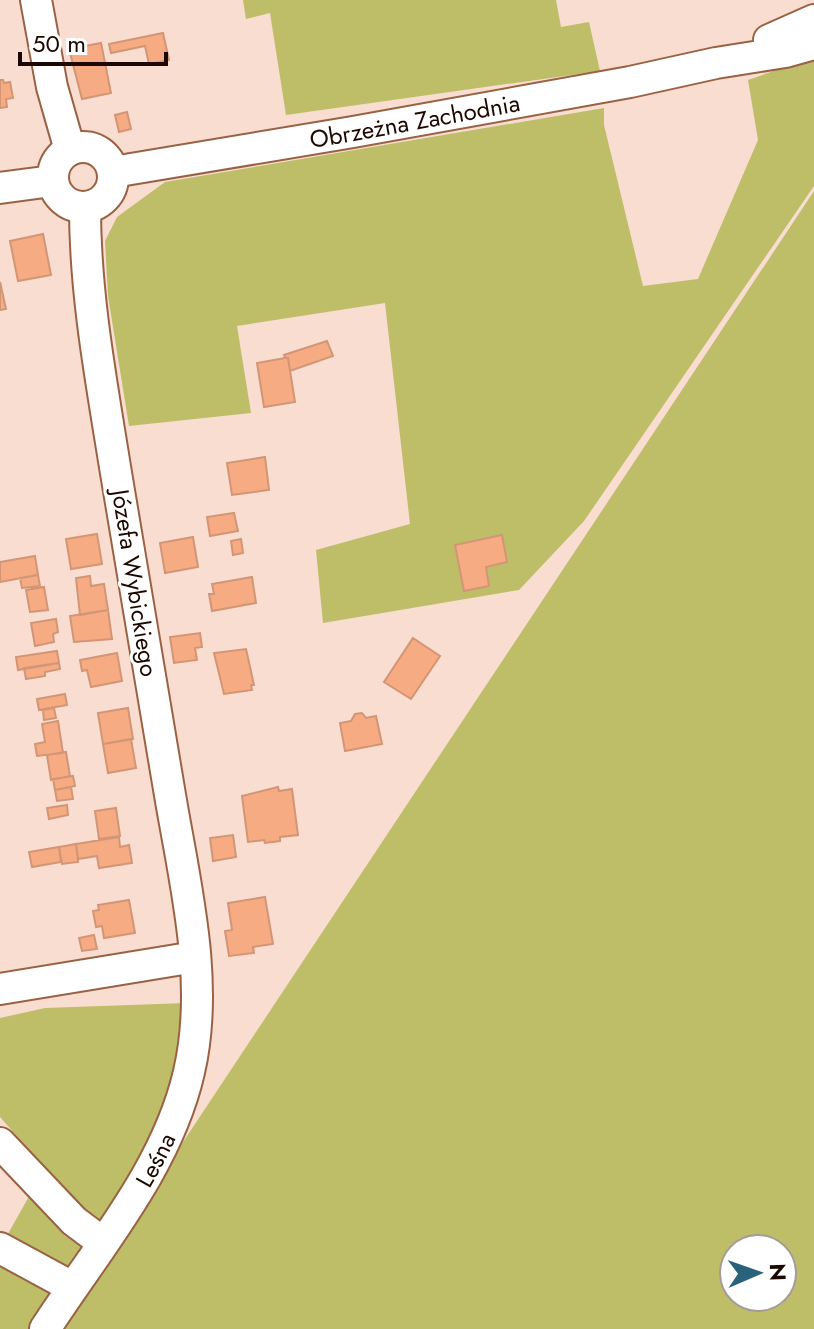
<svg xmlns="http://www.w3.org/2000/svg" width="814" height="1329" font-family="Jost,sans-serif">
  <rect width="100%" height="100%" fill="#f8ddd0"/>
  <path fill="#bebe69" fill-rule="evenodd" d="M243 0H556L561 27 589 22 600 71 286 115 270 13 246 19Z
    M814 57V186L584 521 519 590 323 623 316 550 410 524 385 303 237 326 251 413 129 426 108 296 105 241 117 217 165 182 604 108V125L643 286 698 279 758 140 748 80Z
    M814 191V1329H59ZM734 1249H782V1297H734Z
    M187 1003 178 1071 151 1141 32 1329H0V1248L45 1168 0 1117V1018L45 1008Z"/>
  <path fill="#f7ab83" stroke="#d29676" stroke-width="2" d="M163 33 169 60 149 64 145 46 111 53 109 44Z
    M101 43 111 93 82 99 69 49Z
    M0 80H3L4 83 10 82 13 98 6 99 7 107 0 108Z
    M127 112 131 129 119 132 115 115Z
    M43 234 51 275 18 281 10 241Z
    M0 282 6 309 0 310Z
    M327 341 333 356 290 371 288 358H285L284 355Z
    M285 358H288L295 402 264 407 257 363Z
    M265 457 269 490 232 495 227 463Z
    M234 513 238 531 210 536 207 517Z
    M97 534 102 564 71 569 66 539Z
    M502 535 507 562 486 567 489 586 464 591 455 545Z
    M193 537 198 567 165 573 160 543Z
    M241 539 243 553 233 555 231 541Z
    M35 556 38 575 0 582V562Z
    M38 575 40 586 22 588 20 578Z
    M90 576 91 586 104 584 108 610 80 615 76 578Z
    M252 577 256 603 212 611 209 594H214L212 584Z
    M44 587 48 610 30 612 26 590Z
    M108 610 112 639 74 642 70 616Z
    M56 619 58 632 53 634 54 642 35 646 31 623Z
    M200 633 202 647 195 648 197 660 174 663 170 637Z
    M413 638 440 656 411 699 384 682Z
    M246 649 254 685H251L252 690 224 694 214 653Z
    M57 651 59 663 18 670 16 657Z
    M117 653 122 681 91 687 87 670 82 671 80 660Z
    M59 663 60 669 45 672V676L26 679 24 668Z
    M65 694 67 705 39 710 37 699Z
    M54 708 56 718 44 720 43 710Z
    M128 708 133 739 103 744 98 713Z
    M362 713 366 718 376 716 382 744 345 751 340 723 351 721 355 714Z
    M58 721 63 753 37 756 35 744 45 742 42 724Z
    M131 739 136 768 108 773 103 744Z
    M66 752 70 776 51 780 47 755Z
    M73 776 75 786 55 790 53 779Z
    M71 787 73 799 57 801 55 790Z
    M278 787 279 791 292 789 298 835 280 837V841L265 843 264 840 248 842 242 796Z
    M67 805 68 815 49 819 47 808Z
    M116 808 120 836 99 839 95 811Z
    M233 835 236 857 213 861 210 838Z
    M119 837 120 847 129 845 132 863 99 868 97 856 78 859 76 844Z
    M76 844 78 862 62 864 59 847Z
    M59 847 61 862 32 867 29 852Z
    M265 897 273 944 253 947 254 953 229 956 225 931 232 930 228 903Z
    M129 900 135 933 104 938 102 926 96 927 93 911 99 910 98 905Z
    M94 935 97 949 82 951 79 938Z"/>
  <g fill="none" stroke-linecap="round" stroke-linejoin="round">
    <defs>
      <g id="minor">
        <path d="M36 0 52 87 70 150"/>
        <path d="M769 40 814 20"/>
        <circle cx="83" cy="177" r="30"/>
        <path id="s1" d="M113 172 353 132 630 82 716 63 785 52 814 44"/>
        <path d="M0 188 52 181"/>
        <path d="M0 989 195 957"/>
        <path d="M0 1143 74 1221 102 1242"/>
        <path d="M0 1248 72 1287"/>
        <path id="s2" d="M45 1329C98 1247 167 1168 189 1072 210 982 185 884 170 795 152 688 134 580 116 473 102 385 85 297 85 208"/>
      </g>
    </defs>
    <use href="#minor" stroke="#9a6244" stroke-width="34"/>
    <use href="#minor" stroke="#fff" stroke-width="30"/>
  </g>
  <g text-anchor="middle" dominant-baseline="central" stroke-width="6" stroke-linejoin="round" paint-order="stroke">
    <g font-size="24" fill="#1d0801" stroke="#fff">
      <text stroke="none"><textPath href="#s1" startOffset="306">Obrzeżna Zachodnia</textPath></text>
      <text transform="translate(135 583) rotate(81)">Józefa Wybickiego</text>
      <text stroke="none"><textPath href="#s2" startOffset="202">Leśna</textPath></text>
    </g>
  </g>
  <g transform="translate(758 1273) rotate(88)"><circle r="38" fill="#ffffff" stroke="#a59c99" stroke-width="2"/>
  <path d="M0-6L14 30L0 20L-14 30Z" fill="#28637b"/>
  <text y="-12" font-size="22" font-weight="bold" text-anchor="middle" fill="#1d0801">N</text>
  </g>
  <path d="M20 52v12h146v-12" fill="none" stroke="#1d0801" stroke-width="4"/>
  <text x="32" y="52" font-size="24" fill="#1d0801" stroke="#ffffff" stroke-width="6" paint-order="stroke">50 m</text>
</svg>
